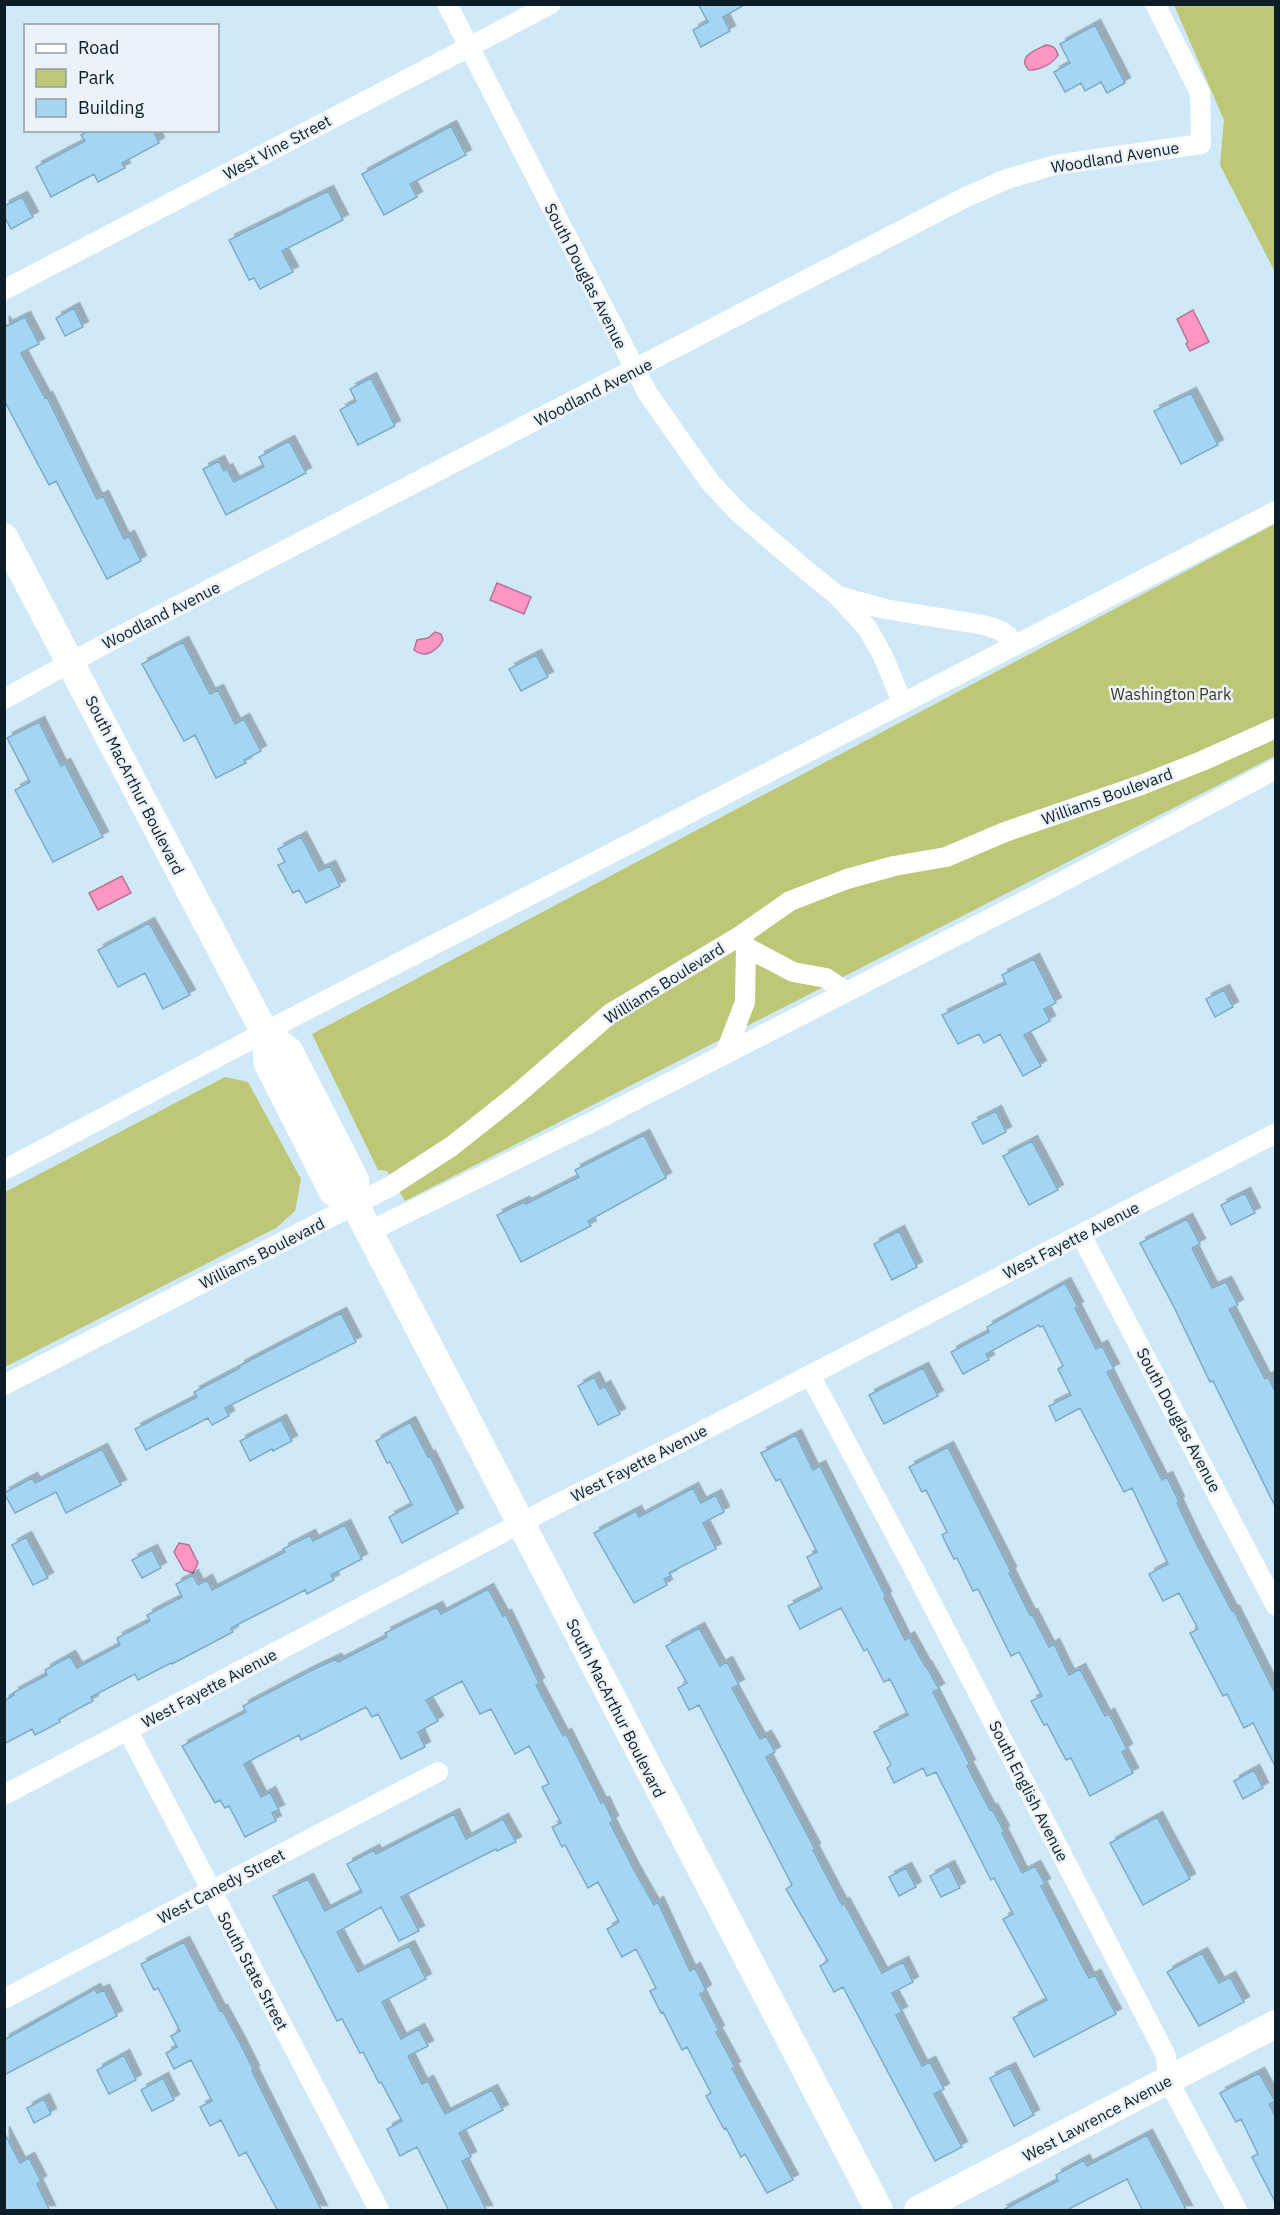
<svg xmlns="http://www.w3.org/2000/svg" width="1280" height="2215" font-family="'IBM Plex Sans',sans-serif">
  <defs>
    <filter id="shadow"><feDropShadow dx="5.5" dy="-5.5" stdDeviation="0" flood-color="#0004"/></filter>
  </defs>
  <rect width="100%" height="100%" fill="#cfe9f9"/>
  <path fill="#bdc776" d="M1174 5H1275V272L1220 165 1224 120Z
    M1275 524V756L405 1201 387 1171 378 1170 312 1034Z
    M225 1077 248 1082 301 1179 295 1211 276 1228 5 1367V1192Z"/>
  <path fill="#ff97c2" stroke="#b67294" stroke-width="1.5" d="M1046 45C1054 46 1056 48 1058 55 1053 64 1040 70 1029 70 1016 56 1036 50 1046 45Z
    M1193 310 1209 342 1190 351 1186 344 1188 342 1177 319Z
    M497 583 531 597 524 614 490 600Z
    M435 632 441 634 443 640C437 651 425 659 414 650L417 640 428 638Z
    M122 876 131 893 98 910 89 893Z
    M179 1543 189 1545 198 1563 193 1573 184 1570 174 1552Z"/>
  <path fill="#a4d6f4" stroke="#7faac3" stroke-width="1.5" filter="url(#shadow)" d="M698 4H746L723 17 730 31 701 47 693 30 708 22Z
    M1095 25 1125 83 1107 93 1101 82 1085 91 1081 83 1065 92 1054 72 1070 63 1060 44Z
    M451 126 466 155 410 184 417 197 384 215 362 174Z
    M90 130H153L159 143 122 163 125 168 98 182 94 174 51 197 36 167 85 141 81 135Z
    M328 191 343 220 282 251 293 272 260 289 254 278 249 280 229 240Z
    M22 197 33 217 11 229 4 216V206Z
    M74 308 83 327 65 336 56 318Z
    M25 317 39 344 21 353 45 398 47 397 97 499 103 496 124 539 129 536 141 561 107 579 56 481 49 485 4 400V322L7 326Z
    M371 378 395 426 358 445 340 410 356 401 350 389Z
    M1191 393 1218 445 1181 464 1154 411Z
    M289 441 306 473 226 515 203 469 219 461 224 471 227 469 234 482 264 467 259 457Z
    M183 642 210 694 218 690 235 724 244 719 261 751 244 760 246 763 216 778 195 735 184 741 142 664Z
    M536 655 548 677 521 691 509 669Z
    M39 722 61 766 65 764 103 837 53 862 15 790 30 782 7 738Z
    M301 837 319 871 330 866 340 886 306 903 299 890 293 893 278 865 285 862 278 849Z
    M149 923 190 995 163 1009 145 973 118 987 98 950Z
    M1034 959 1056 1003 1044 1009 1050 1021 1024 1035 1041 1066 1023 1076 1000 1034 984 1043 979 1034 958 1044 942 1015 1006 984 1002 975Z
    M1224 990 1233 1007 1215 1017 1206 999Z
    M996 1111 1006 1132 983 1144 972 1123Z
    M644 1135 666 1178 588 1221 591 1226 521 1262 497 1215 524 1202 526 1204 579 1177 575 1170Z
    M1032 1141 1058 1190 1029 1205 1003 1156Z
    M1245 1193 1255 1213 1231 1225 1221 1205Z
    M1187 1219 1200 1244 1192 1248 1212 1288 1226 1282 1238 1305 1229 1309 1265 1379 1268 1377 1275 1391V1506L1213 1381 1210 1382 1174 1307 1140 1243Z
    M899 1231 917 1267 892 1280 874 1244Z
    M1065 1283 1078 1307 1075 1308 1096 1349 1102 1346 1114 1369 1107 1372 1145 1447 1162 1480 1167 1477 1179 1502 1177 1503 1194 1539 1232 1611H1234L1275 1693V1766L1253 1723 1244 1728 1227 1694 1223 1696 1190 1633 1198 1629 1179 1593 1163 1601 1149 1574 1168 1564 1132 1488 1124 1492 1080 1408 1056 1421 1049 1406 1071 1395 1058 1369 1063 1366 1043 1326 1040 1327 1039 1325 986 1354 989 1360 963 1374 951 1352 989 1332 987 1327Z
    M341 1313 356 1342 225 1408 229 1416 212 1425 208 1418 146 1450 135 1429 197 1397 194 1392 240 1368 239 1366Z
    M923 1368 938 1396 884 1424 869 1395Z
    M594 1377 600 1389 605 1386 620 1414 598 1425 578 1386Z
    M281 1420 292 1441 273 1451 272 1449 250 1461 240 1441Z
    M410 1422 428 1457 430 1456 458 1513 402 1543 389 1517 412 1505 390 1462 387 1463 376 1441Z
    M796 1435 813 1470 820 1466 886 1597 884 1598 905 1640 909 1637 925 1666H926L939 1689 933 1692 970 1765 967 1766 990 1810 992 1809 1004 1831 1002 1833 1022 1873 1035 1866 1045 1884 1041 1886 1089 1978 1095 1975 1116 2014 1034 2057 1013 2018 1047 2000 1003 1919 1013 1914 994 1878 991 1880 936 1772 927 1776 923 1768 894 1783 887 1768 891 1765 874 1732 908 1715 890 1679 884 1682 867 1649 864 1651 841 1608 800 1629 788 1606 822 1589 807 1557 817 1552 780 1479 776 1481 761 1453Z
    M948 1447 1011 1572 1009 1573 1030 1615 1032 1614 1049 1647 1054 1644 1069 1675 1080 1669 1105 1716 1109 1714 1127 1749 1122 1752 1133 1773 1090 1796 1071 1758 1066 1760 1047 1724 1044 1725 1031 1701 1042 1696 1019 1652 1011 1656 978 1589 973 1591 957 1558 954 1559 942 1535 947 1532 926 1490 922 1492 909 1467Z
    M102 1449 121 1485 66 1513 56 1492 15 1513 4 1493 32 1478 35 1483Z
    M693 1488 701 1503 716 1495 724 1512 703 1523 716 1549 669 1573 671 1576 664 1579 667 1585 634 1603 594 1533 636 1511 639 1517Z
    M345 1525 362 1559 331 1575 334 1580 307 1594 305 1590 231 1628 233 1632 172 1664 171 1663 138 1680 135 1674 91 1697 93 1701 59 1719 60 1722 35 1735 32 1729 4 1744V1701L14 1695 13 1693 47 1675 45 1670 70 1656 77 1668 120 1645 117 1638 150 1621 147 1615 182 1597 176 1584 193 1575 198 1585 207 1580 212 1590 285 1552 283 1549 310 1535 313 1541Z
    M26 1537 48 1578 33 1585 12 1545Z
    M152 1550 161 1568 142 1578 132 1560Z
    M488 1589 503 1616 506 1615 539 1683 536 1685 563 1736 566 1734 601 1803 604 1802 613 1821 610 1823 634 1870 654 1905 658 1902 690 1971 695 1968 706 1990 700 1994 719 2031 716 2032 735 2067 732 2068 793 2180 767 2193 745 2154 741 2157 726 2128 724 2129 706 2096 711 2093 687 2047 682 2050 663 2012 661 2013 650 1991 656 1988 636 1949 622 1957 607 1929 619 1922 598 1882 588 1888 565 1845 562 1847 552 1827 561 1823 542 1787 549 1784 529 1746 515 1754 491 1709 480 1714 462 1681 426 1700 438 1721 418 1732 425 1747 401 1759 378 1714 372 1717 366 1707 301 1740 299 1735 244 1764 261 1797 270 1792 279 1810 272 1813 276 1821 245 1837 229 1806 225 1808 220 1800 215 1803 182 1746 246 1712 243 1706 310 1671 336 1659 338 1662 387 1637 385 1633 437 1607 441 1614Z
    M699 1628 720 1666 727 1662 739 1685 732 1688 760 1739 766 1736 775 1752 766 1757 815 1849 813 1850 842 1905 844 1903 882 1973 903 1962 913 1982 892 1993 902 2012 896 2015 922 2066 930 2062 944 2089 934 2094 962 2147 935 2161 843 1987 834 1992 820 1966 828 1961 786 1889 792 1885 699 1705 689 1710 678 1688 687 1683 666 1646Z
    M1254 1770 1263 1788 1243 1799 1234 1781Z
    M454 1814 466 1839 503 1819 516 1842 497 1851 496 1849 401 1897 419 1931 399 1941 381 1907 337 1932 358 1972 409 1946 426 1979 382 2002 401 2039 419 2029 428 2046 408 2056 422 2084 428 2081 445 2114 492 2090 503 2110 459 2133 471 2157 462 2161 487 2211H449L417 2147 400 2156 387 2129 402 2121 381 2082 379 2083 363 2052 360 2053 342 2019 337 2021 273 1896 308 1879 325 1911 362 1892 347 1864 374 1850 376 1854Z
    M1157 1817 1190 1879 1143 1905 1110 1843Z
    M949 1866 960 1888 941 1897 930 1876Z
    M906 1868 916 1887 899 1896 889 1877Z
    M184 1942 220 2011 222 2010 240 2043 254 2071H252L322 2211H278L246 2152 239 2156 221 2120 210 2126 200 2107 212 2101 191 2060 174 2069 166 2053 177 2047 171 2036 180 2031 158 1988 154 1990 141 1964Z
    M1202 1953 1219 1983 1230 1977 1244 2002 1199 2026 1167 1972Z
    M95 1989 97 1993 104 1990 117 2016 4 2075V2040Z
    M124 2055 136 2080 109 2094 97 2070Z
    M1010 2068 1034 2115 1014 2126 990 2078Z
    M1259 2073 1275 2101 1269 2104 1275 2116V2202L1252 2157 1258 2154 1241 2119 1236 2122 1220 2093Z
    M163 2078 174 2100 152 2111 141 2090Z
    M44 2099 51 2114 34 2123 27 2108Z
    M4 2132 20 2163 29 2158 41 2181 37 2184 50 2211H4Z
    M1147 2135 1187 2211H1143L1127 2179 1065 2211H1001L1058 2181 1056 2175 1084 2160 1087 2166Z"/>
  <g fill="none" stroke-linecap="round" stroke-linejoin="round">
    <path stroke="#fff" stroke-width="20" d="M447 4 648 394 710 482 740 514 807 571 838 596 868 629 883 656 902 702
      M4 290 551 4
      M838 596 885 609 984 625C997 629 1007 631 1013 644
      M4 699 112 640 966 197 1007 179 1055 165 1201 144 1200 93 1155 4
      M746 947 793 972 826 978 846 992
      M725 1054 745 1002 746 947 740 936
      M4 1170 301 1013 1276 511
      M368 1232 598 1119 1054 886 1276 769
      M1081 1235 1276 1606
      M810 1375 915 1571 1161 2046 1166 2057 1168 2080 1237 2210
      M4 1385 389 1187 452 1146 515 1096 611 1013 740 936 790 901 847 879 894 866 946 857 1005 832 1141 785 1202 761 1276 728
      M128 1731 379 2210
      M4 1795 557 1504 691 1437 1276 1133
      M4 1999 438 1772"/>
    <path stroke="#fff" stroke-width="28" d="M4 537 265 1033 268 1064 333 1192 355 1205
      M265 1033 289 1051 355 1180V1205L879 2210
      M918 2210 1276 2024"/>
  </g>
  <g text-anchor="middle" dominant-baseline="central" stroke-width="5" stroke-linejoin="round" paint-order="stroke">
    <g font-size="16" fill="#0c1d27" stroke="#ebf3f9">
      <text transform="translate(277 147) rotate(-28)">West Vine Street</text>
      <text transform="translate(1115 157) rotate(-9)">Woodland Avenue</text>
      <text transform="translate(586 276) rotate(63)">South Douglas Avenue</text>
      <text transform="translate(593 392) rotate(-27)">Woodland Avenue</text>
      <text transform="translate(161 615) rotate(-27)">Woodland Avenue</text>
      <text transform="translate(135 785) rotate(63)">South MacArthur Boulevard</text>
      <text transform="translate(1107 796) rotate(-20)">Williams Boulevard</text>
      <text transform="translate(664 983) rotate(-32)">Williams Boulevard</text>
      <text transform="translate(1071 1240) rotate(-27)">West Fayette Avenue</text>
      <text transform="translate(262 1253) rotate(-27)">Williams Boulevard</text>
      <text transform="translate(1179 1420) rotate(62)">South Douglas Avenue</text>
      <text transform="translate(639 1463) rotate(-27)">West Fayette Avenue</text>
      <text transform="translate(209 1688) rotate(-28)">West Fayette Avenue</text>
      <text transform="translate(616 1708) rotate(63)">South MacArthur Boulevard</text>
      <text transform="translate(1029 1791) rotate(63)">South English Avenue</text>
      <text transform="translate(221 1886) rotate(-28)">West Canedy Street</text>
      <text transform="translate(253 1971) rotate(62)">South State Street</text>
      <text transform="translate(1097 2118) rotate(-28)">West Lawrence Avenue</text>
    </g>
    <g font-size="16" fill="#353820" stroke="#ebf3f9">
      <text x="1171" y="694">Washington Park</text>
    </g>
  </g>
  <rect width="1280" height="2215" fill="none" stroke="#0c1d27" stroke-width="12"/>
  <rect x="24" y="24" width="195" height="108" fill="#ebf3f9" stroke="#929da5" stroke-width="1.5"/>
  <rect x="36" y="44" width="30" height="9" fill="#ffffff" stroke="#929da5" stroke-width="1.5"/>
  <text x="78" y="54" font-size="18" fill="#0c1d27">Road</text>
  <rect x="36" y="69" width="30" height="18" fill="#bdc776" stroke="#929da5" stroke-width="1.5"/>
  <text x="78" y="84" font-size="18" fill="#0c1d27">Park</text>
  <rect x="36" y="99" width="30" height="18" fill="#a4d6f4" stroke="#929da5" stroke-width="1.5"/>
  <text x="78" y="114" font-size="18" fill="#0c1d27">Building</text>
</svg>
